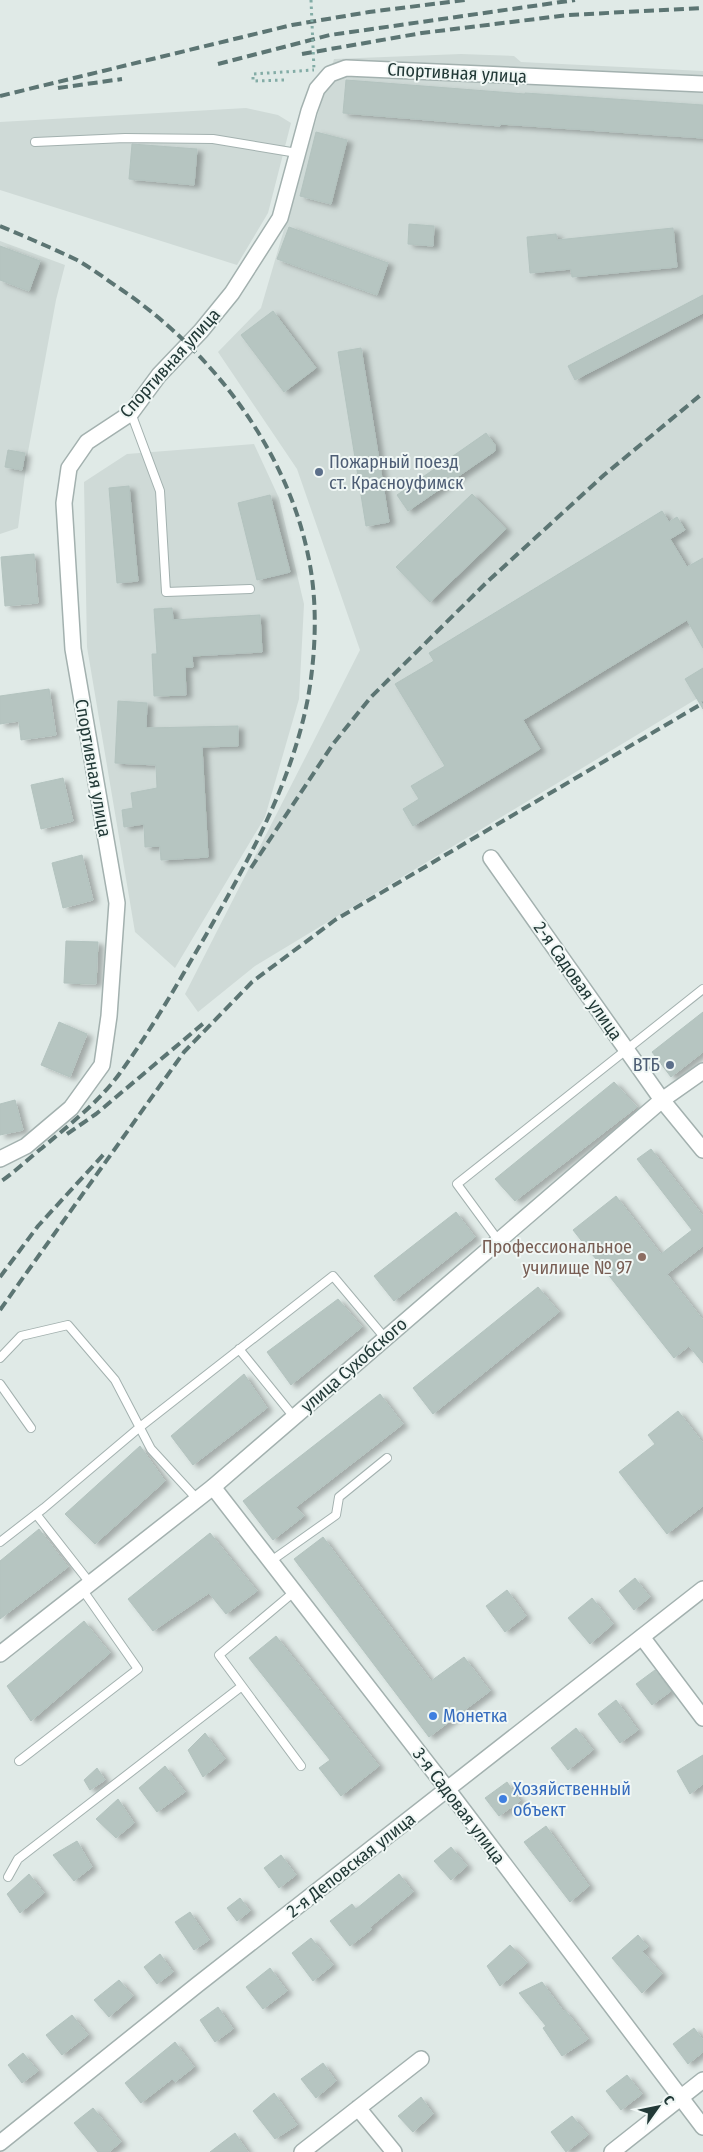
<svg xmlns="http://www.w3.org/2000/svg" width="703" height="2152" font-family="'Fira Sans Condensed',sans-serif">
  <defs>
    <filter id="shadow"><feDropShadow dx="5.5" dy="3" stdDeviation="2.5" flood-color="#0004"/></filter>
  </defs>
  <rect width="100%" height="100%" fill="#e0eae7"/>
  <path fill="#cfdad7" d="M461 54 514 56 521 62 703 71V695L255 966 198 1012 185 994 360 650 297 469 218 352 261 308 334 59Z
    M246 108 278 115 291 123 268 213 237 265 0 190V122Z
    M0 241 65 265 56 300 28 452 18 528 0 534Z
    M254 444 279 498 304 604 299 699 265 817 175 968 135 932 87 647 84 482 127 454Z"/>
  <path fill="#b6c5c1" stroke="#b3c3bf" filter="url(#shadow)" d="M346 80 525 94V93L703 105V138L500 124V126L343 113Z
    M316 132 347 140 331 204 300 196Z
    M132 144 197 149 194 185 129 179Z
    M409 224 434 226 433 246 408 244Z
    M289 227 388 263 377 295 277 259Z
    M673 228 677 267 572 277 571 269 530 273 527 237 556 234 557 240Z
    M0 246 40 261 29 291 0 280Z
    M703 295V313L575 380 568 366Z
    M273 311 316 368 284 392 241 335Z
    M361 348 389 522 366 526 338 352Z
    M486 433 495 445V451L408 511 397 495Z
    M8 450 25 453 22 470 5 467Z
    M129 486 138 581 117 583 109 488Z
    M472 494 506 529 430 602 396 567Z
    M270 495 290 572 257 580 238 503Z
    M662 511 669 522 677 517 685 530 670 539 687 567 703 558V648L687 620 523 720 540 749 413 826 403 809 419 799 411 786 445 766 395 684 434 661 429 653Z
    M34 554 38 603 5 606 1 557Z
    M172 608 173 620 260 615 262 652 192 656 193 667H185L186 695 154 696 152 654H157L154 609Z
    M703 668V709L685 679Z
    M49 689 56 735 21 740 19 721 0 724V696Z
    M118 701 147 703 146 728 238 726V746L202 747 208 857 161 860 160 846 145 847 144 824 124 827 122 810 133 808 131 793 157 788 156 765 115 763Z
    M63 778 73 821 41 829 31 785Z
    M82 855 93 900 63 908 52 863Z
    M66 941 98 942 96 984 64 983Z
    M703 1012V1052L671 1077 652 1052Z
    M59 1022 87 1034 70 1077 41 1065Z
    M614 1082 637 1107 515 1201 495 1179Z
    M15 1100 23 1130 0 1135V1104Z
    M651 1149 703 1216V1246L667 1274 703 1320V1363L689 1346 674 1358 573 1230 616 1196 661 1254 692 1230 637 1159Z
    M456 1212 475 1237 394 1301 374 1276Z
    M538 1287 559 1312 433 1414 413 1388Z
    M338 1299 362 1327 291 1385 267 1352Z
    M244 1374 267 1408 193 1465 171 1436Z
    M380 1394 403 1424 296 1507 304 1516 273 1540 243 1501Z
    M678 1411 703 1443V1506L667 1534 619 1472 655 1444 648 1435Z
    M140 1446 165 1481 95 1544 65 1514Z
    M39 1529 68 1567 0 1619V1561Z
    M210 1533 257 1591 226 1614 209 1593 153 1631 128 1599Z
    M323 1537 431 1681 464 1657 490 1691 429 1737 294 1559Z
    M635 1578 650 1597 634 1610 619 1591Z
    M507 1590 526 1616 505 1632 486 1606Z
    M592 1598 613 1624 590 1644 568 1618Z
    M84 1621 110 1653 31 1721 7 1686Z
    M276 1636 379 1766 341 1796 319 1768 330 1760 249 1658Z
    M655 1670 671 1691 652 1705 636 1684Z
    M616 1700 638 1730 620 1743 598 1714Z
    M576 1728 593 1750 568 1770 551 1748Z
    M205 1733 225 1759 203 1777 188 1750Z
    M703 1755V1784L690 1794 677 1771Z
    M165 1766 185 1792 157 1812 139 1788Z
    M97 1768 105 1780 90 1790 84 1780Z
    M507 1782 520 1801 499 1816 485 1798Z
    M118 1799 134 1823 116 1838 96 1819Z
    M546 1826 589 1886 570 1902 524 1842Z
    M77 1841 92 1867 74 1881 53 1855Z
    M451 1847 467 1866 451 1880 434 1861Z
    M281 1855 296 1875 279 1888 264 1868Z
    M29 1874 44 1893 20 1913 7 1894Z
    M399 1874 413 1892 370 1927 372 1929 350 1946 330 1921 352 1904 356 1909Z
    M240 1898 250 1911 237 1921 227 1908Z
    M190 1912 209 1940 194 1950 175 1922Z
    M638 1935 648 1947 642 1951 662 1974 642 1993 612 1958Z
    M311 1938 333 1965 313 1981 292 1953Z
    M510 1945 527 1963 500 1986 487 1966Z
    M160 1954 173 1972 157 1984 144 1967Z
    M270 1968 287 1991 263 2009 246 1987Z
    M119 1980 133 1996 109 2017 94 2000Z
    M542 1982 564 2012 565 2010 588 2039 562 2056 543 2028 546 2026 519 1993Z
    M218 2007 233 2029 215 2042 200 2020Z
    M72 2015 88 2035 62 2055 46 2035Z
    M694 2028 703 2040V2052L688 2064 673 2044Z
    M175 2042 194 2067 175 2082 172 2079 141 2103 125 2083Z
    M23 2053 38 2071 22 2083 8 2065Z
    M323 2063 336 2081 316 2098 301 2079Z
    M627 2075 642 2094 621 2110 606 2091Z
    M274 2093 297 2125 275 2139 253 2111Z
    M421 2097 433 2114 413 2132 398 2116Z
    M93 2108 121 2142 109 2152H98L74 2123Z
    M572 2116 588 2135 566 2152 551 2132Z
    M235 2133 248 2152H210Z"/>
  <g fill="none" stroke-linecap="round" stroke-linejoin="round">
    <defs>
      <path id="service" d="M35 142 125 138 213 139 297 153
        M131 413 160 491 166 592 250 589
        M498 1240 457 1184 703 989
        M239 1349 294 1417
        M0 1358 21 1336 68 1325 115 1380 151 1449 197 1499
        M0 1384 31 1428
        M36 1514 90 1583
        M0 1542 44 1508 140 1427 333 1276 385 1338
        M271 1561 336 1515 339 1497 387 1458
        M294 1592 219 1655 301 1766
        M19 1761 138 1669 82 1589
        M8 1877 18 1859 242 1686"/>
      <path id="minor" d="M491 858 662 1100 703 1150
        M0 1159 26 1146 71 1108 102 1065 109 1016 117 903 73 649 64 503 69 468 87 442 131 413 159 375 201 331 232 293 280 218 309 111 317 89 330 74 346 68 703 84
        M213 1487 448 1790 703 2127
        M642 1637 703 1718
        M358 2108 394 2152
        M302 2152 421 2059
        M612 2152 703 2080"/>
      <path id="tertiary" d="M0 1654 213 1487 662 1100 703 1071
        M0 2143 197 1985 703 1589"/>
    </defs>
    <use href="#service" stroke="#a3b1af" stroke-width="10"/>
    <use href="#minor" stroke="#a3b1af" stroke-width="18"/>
    <use href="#tertiary" stroke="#a3b1af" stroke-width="18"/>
    <path stroke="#83aca6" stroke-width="3" stroke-dasharray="2.5 4" stroke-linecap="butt" d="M284 80 253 81V74L314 70"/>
    <use href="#service" stroke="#fff" stroke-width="8"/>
    <use href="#minor" stroke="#fff" stroke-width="15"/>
    <use href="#tertiary" stroke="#fff" stroke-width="15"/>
    <path stroke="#5c7573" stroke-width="4" stroke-dasharray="10 5" stroke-linecap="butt" d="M302 54 422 33 568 15 703 8
      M218 64 330 35 575 0
      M58 88 122 79
      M0 96 292 25 369 12 465 0
      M0 226C26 237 52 248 77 260 93 269 107 280 122 290 211 351 286 448 308 555 318 601 316 652 308 698 291 785 249 859 206 935 179 981 152 1029 120 1073 99 1102 69 1125 42 1148 28 1159 15 1172 0 1182
      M251 868 333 744 371 697 487 582 604 475 703 393
      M67 1134 96 1114 205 1022
      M0 1277 38 1226 104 1154
      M0 1310 184 1052 252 982 335 920 703 703"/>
    <path stroke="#83aca6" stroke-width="3" stroke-dasharray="2.5 4" stroke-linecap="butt" d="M311 0 314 70"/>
  </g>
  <g fill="#5c6f8a" stroke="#f0f7f5" stroke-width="2">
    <circle cx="319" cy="472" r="5"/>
    <circle cx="670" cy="1065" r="5"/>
  </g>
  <circle fill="#8d6e63" stroke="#f0f7f5" stroke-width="2" cx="642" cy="1257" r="5"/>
  <g fill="#3f7fe0" stroke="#f0f7f5" stroke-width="2">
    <circle cx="433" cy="1716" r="5"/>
    <circle cx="503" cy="1799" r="5"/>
  </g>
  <g text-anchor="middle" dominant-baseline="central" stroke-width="4" stroke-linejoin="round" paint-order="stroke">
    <g font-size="18" fill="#223937" stroke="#f0f7f5">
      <text transform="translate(457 73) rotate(3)">Спортивная улица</text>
      <text transform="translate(170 363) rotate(-48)">Спортивная улица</text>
      <text transform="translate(93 768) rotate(80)">Спортивная улица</text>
      <text transform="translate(578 981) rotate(55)">2-я Садовая улица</text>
      <text transform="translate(354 1365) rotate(-41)">улица Сухобского</text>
      <text transform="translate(459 1806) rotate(53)">3-я Садовая улица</text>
      <text transform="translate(351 1865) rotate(-38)">2-я Деповская улица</text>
    </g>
    <g font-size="18" fill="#4e5e75" stroke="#f0f7f5" text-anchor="start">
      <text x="329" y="462">Пожарный поезд<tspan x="329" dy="21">ст. Красноуфимск</tspan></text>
      <text x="660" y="1065" text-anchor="end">ВТБ</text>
    </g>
    <g font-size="18" fill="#785e54" stroke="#f0f7f5" text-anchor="end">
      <text x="632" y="1247">Профессиональное<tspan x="632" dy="21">училище № 97</tspan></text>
    </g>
    <g font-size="18" fill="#366cbe" stroke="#f0f7f5" text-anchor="start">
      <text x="443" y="1716">Монетка</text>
      <text x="513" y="1789">Хозяйственный<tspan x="513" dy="21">объект</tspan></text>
    </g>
  </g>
  <g transform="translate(658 2107) rotate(57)" stroke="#f0f7f5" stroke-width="4" paint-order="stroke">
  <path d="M0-4L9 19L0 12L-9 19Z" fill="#223937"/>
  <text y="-8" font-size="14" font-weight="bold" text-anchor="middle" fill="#223937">С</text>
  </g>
</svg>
